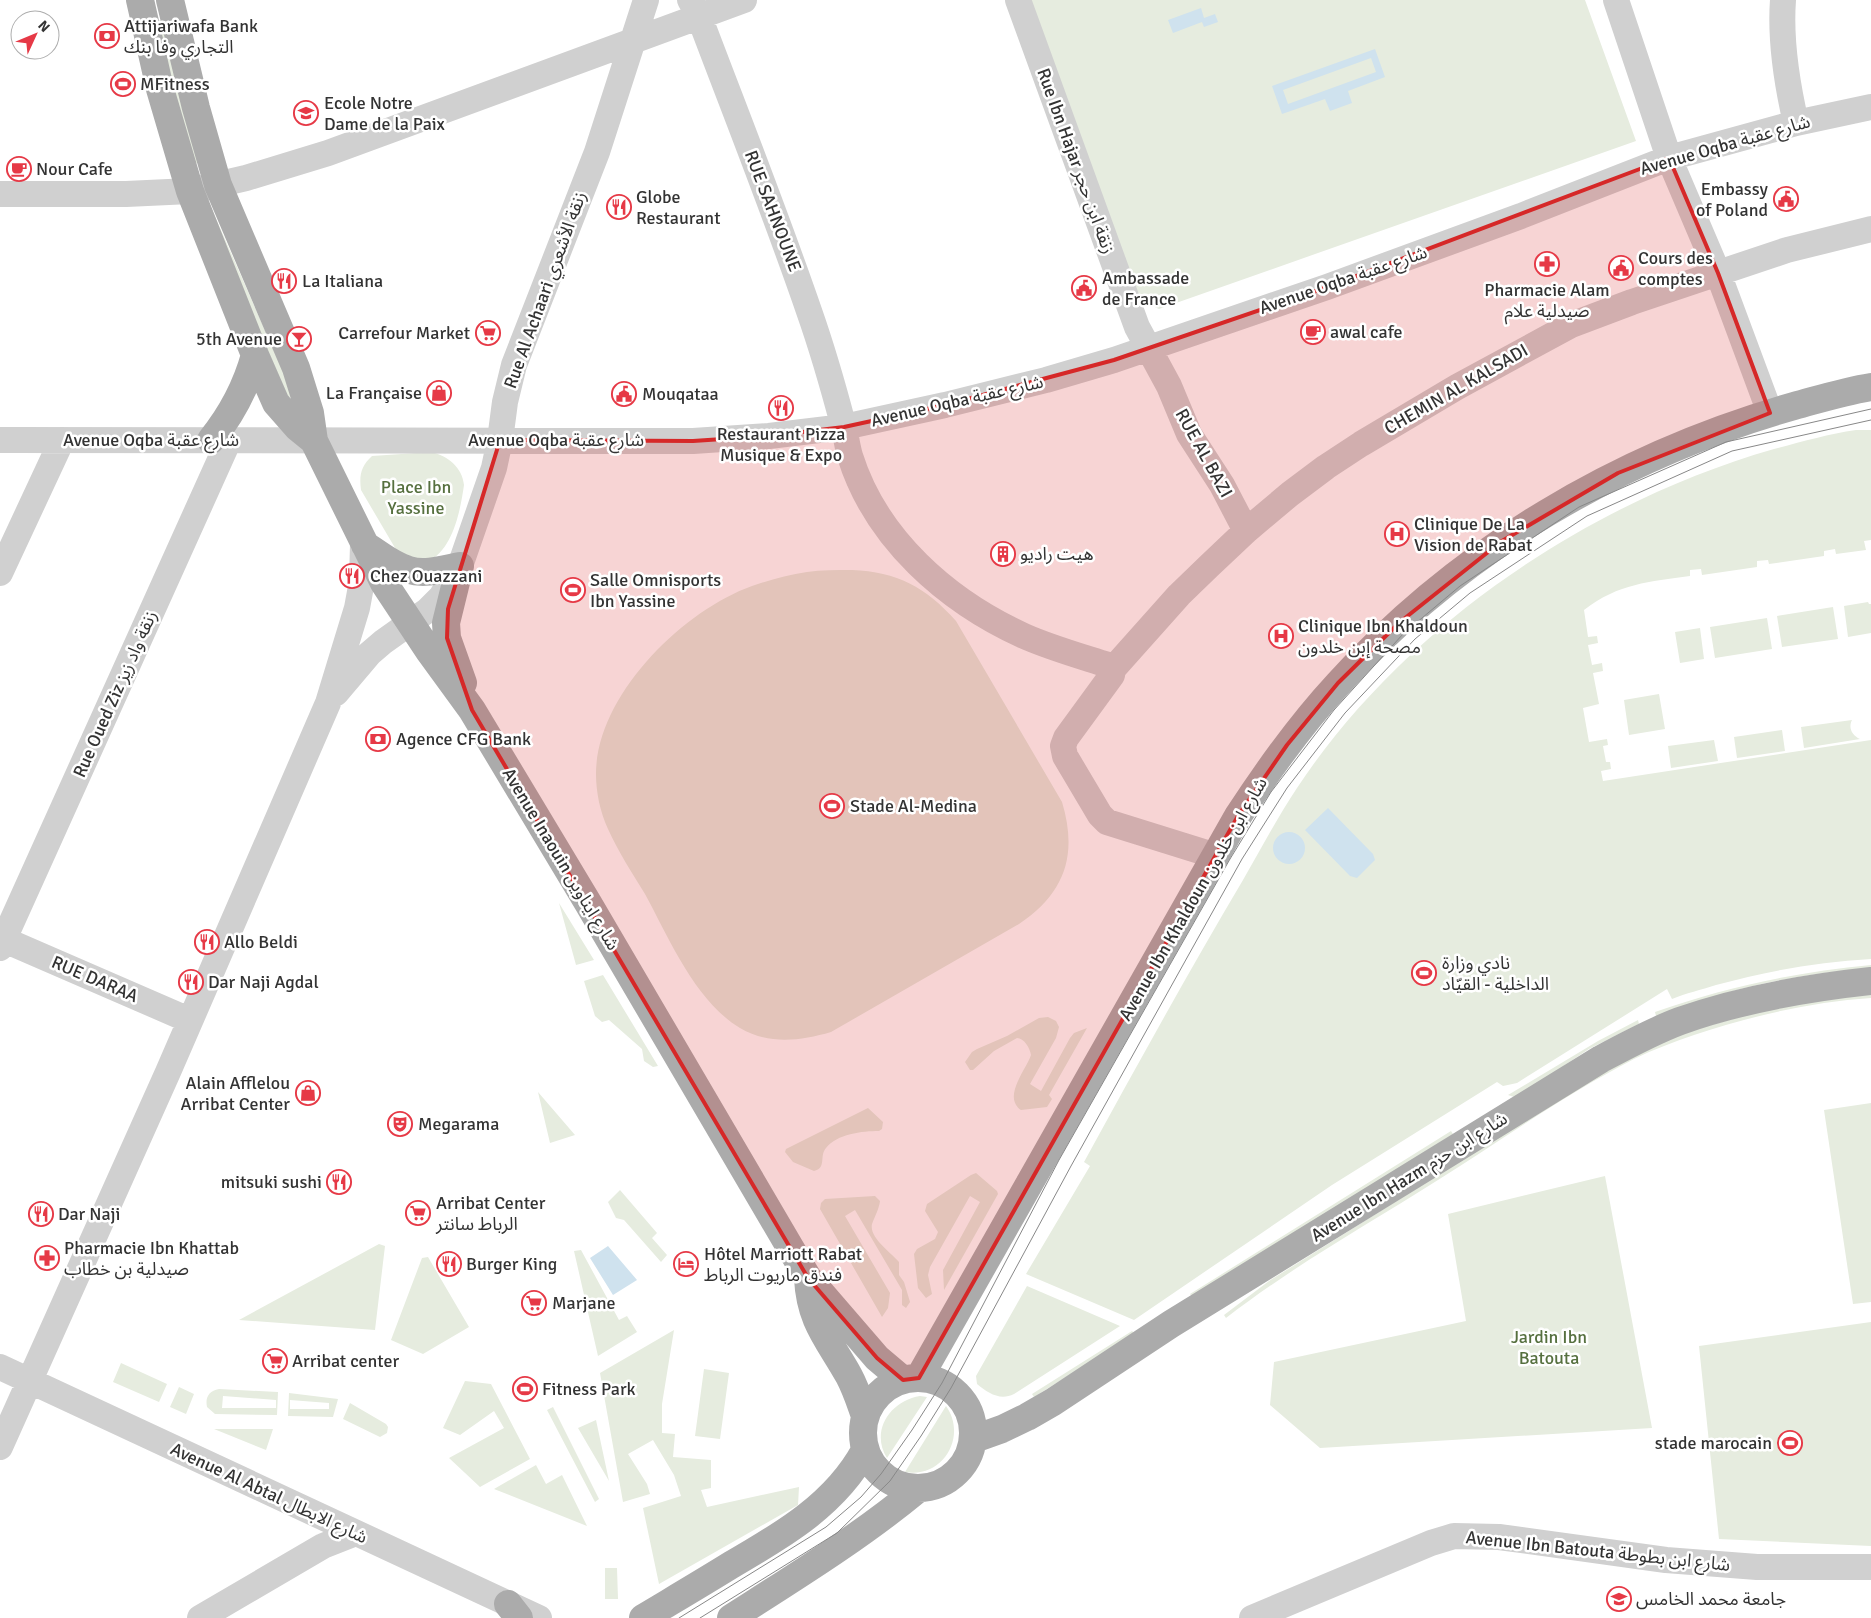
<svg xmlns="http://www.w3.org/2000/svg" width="1871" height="1618" font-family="Signika,'Noto Sans Arabic',sans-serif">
  <rect width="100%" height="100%" fill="#fff"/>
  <path fill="#e6ecdf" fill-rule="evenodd" d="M1022 0H1585L1636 141 1159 309 1133 297Z
    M161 20 198 163 193 164 157 21Z
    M210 205 293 394 292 398 288 397 205 207Z
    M1856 430H1871V540L1864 541 1866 550 1836 554 1835 549 1824 551V556L1769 564 1768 560 1757 561V567L1702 575 1701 569 1690 570V576C1649 582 1619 583 1584 610L1588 637 1597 636 1598 643 1588 645 1592 665 1602 663 1603 671 1593 673 1599 704 1583 708 1589 742 1607 739 1608 745 1603 746 1606 762H1610L1611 769 1601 771 1603 781 1871 740V959C1818 962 1767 971 1716 985 1701 990 1686 993 1672 999L1667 989 1517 1083 1503 1086 1497 1082 1332 1185 1134 1320 1026 1274 1090 1166 1084 1162C1136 1067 1188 973 1243 880 1261 849 1277 818 1297 788 1404 626 1589 502 1774 449 1801 442 1828 434 1856 430Z
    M431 452C448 456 462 467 464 485 460 512 453 550 427 562L398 553 361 490C359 475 361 466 372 456Z
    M852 570C897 572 926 587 956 621L1062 802C1078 855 1065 893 1019 924L831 1032C800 1041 769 1045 740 1028 695 1001 669 938 645 894 632 873 618 851 608 829 600 812 596 792 596 774 596 696 682 611 752 586 769 580 788 575 807 572 821 570 837 570 852 570Z
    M1868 602 1869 604H1871V633L1848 637 1844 606Z
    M1833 607 1838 639 1782 647 1777 616Z
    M1767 618 1772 649 1715 658 1710 627Z
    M1700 628 1704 659 1680 663 1675 632Z
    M1659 694 1665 729 1629 735 1624 700Z
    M1852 720C1848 728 1852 735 1860 739L1804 748 1801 727Z
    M1782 730 1785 751 1737 758 1734 737Z
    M1714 740 1718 761 1671 768 1668 746Z
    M559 903 594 960 576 965Z
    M1871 965V968C1822 972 1773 980 1726 993 1703 999 1680 1008 1656 1016L1655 1012C1726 987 1796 972 1871 965Z
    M603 975 658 1066 653 1067 644 1061 642 1049 609 1020 602 1022 595 1016 584 981Z
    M1871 994V998C1810 1002 1752 1016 1694 1035 1674 1042 1654 1049 1634 1059 1566 1094 1503 1139 1438 1180 1367 1225 1293 1266 1226 1318L1224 1315 1269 1281 1540 1111 1624 1061 1672 1038 1697 1029 1775 1007Z
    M1048 1017 1056 1021 1059 1027 1056 1038 1030 1084 1041 1091 1070 1038 1074 1033 1087 1028 1049 1095 1052 1099 1047 1107 1021 1110C1002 1097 1026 1070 1031 1055 1030 1048 1024 1038 1017 1038L994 1051 973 1070H970L965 1062 972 1052 977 1049 1007 1036 1039 1018Z
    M1638 1020 1639 1024 1589 1049 1520 1095 1514 1097 1508 1095 1598 1041Z
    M538 1092 575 1135 550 1143Z
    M1871 1103V1302L1853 1304 1824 1110Z
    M868 1108 883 1122 882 1129 879 1131C862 1131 837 1134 826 1148 819 1156 827 1168 814 1171L793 1162 785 1152 786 1149Z
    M1451 1131 1453 1134 1193 1298 1190 1294Z
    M976 1173 997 1191 998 1194 944 1290 943 1270 980 1202 970 1196 930 1267 928 1275 932 1294 926 1298 918 1288 914 1254 917 1249 935 1239 938 1232 925 1211 927 1204 971 1175Z
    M1605 1176 1652 1428 1320 1448 1270 1405 1274 1362 1466 1321 1448 1214Z
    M620 1190 657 1233 652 1238 667 1255 661 1262 624 1220 616 1218 608 1202Z
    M875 1196 880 1201C879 1209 875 1216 872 1224 869 1238 891 1252 899 1262V1275L904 1282 910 1302 906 1308 902 1305V1290L855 1210 845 1216 890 1293 888 1308 882 1317 820 1209 821 1203 825 1199Z
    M379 1244 385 1246 375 1330 239 1320Z
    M581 1250 619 1320 627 1316 637 1332 598 1356 574 1251Z
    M428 1257 469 1327 423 1354 391 1340 422 1258Z
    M1027 1286 1120 1326 1014 1394C1000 1401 988 1393 977 1384L976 1376Z
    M1871 1322V1546L1719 1539 1699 1346Z
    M674 1330 662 1404V1433L675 1434 673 1457 711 1460V1488L701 1490 707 1507 799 1487 798 1505 659 1584 643 1508 681 1496 674 1475 653 1440 628 1454 647 1484 650 1494 623 1502 600 1373Z
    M1132 1331 1135 1334 1034 1397 1032 1394Z
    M121 1363 167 1384 159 1402 113 1382Z
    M704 1369 729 1373 720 1439 695 1436Z
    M465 1381 491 1384 530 1459 480 1487 449 1458 504 1428 494 1411 460 1435 443 1428Z
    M179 1387 194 1394 186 1414 170 1407Z
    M219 1389 278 1392 277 1415 215 1414 207 1407C205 1397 209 1391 219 1389ZM223 1396 276 1400V1408H222Z
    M289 1393 338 1399 333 1417 288 1416ZM290 1400 329 1403V1409H290Z
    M920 1396 927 1397 887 1458C870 1431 890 1401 920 1396Z
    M350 1403 386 1424 388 1427 387 1433 380 1437 343 1419Z
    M946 1406C968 1437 942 1479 905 1472Z
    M553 1407 599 1499 595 1502 547 1410Z
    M596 1420 609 1481 578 1428Z
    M214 1429H273L266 1450Z
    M536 1465 546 1484 562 1475 587 1526 494 1489Z
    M605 1568H617L618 1599H605Z"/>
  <path fill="#cfe2ee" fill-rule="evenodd" d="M1201 8 1204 18 1215 14 1218 22 1204 27 1202 22 1173 33 1168 20Z
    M1375 49 1385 77 1348 91 1352 103 1330 111 1325 99 1282 114 1272 86ZM1371 58 1376 72 1288 104 1283 90Z
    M1328 808 1373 854 1375 860 1357 878 1350 876 1305 830Z
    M1273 848a16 16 0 1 1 32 0a16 16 0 1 1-32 0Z
    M608 1246 637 1280 613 1295 590 1258Z"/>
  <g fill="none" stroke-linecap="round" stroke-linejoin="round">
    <path stroke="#d0d0d0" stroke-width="26" d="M690 0 699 16C736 114 775 212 809 311 822 348 833 386 843 424 846 435 847 446 850 456 876 539 947 601 1024 636 1051 648 1080 656 1108 665L1113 669
      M1018 0 1137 327 1169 386 1189 434 1222 485 1246 531
      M1616 0 1669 158 1718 273 1770 413
      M1783 0C1780 40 1787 84 1796 123
      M0 194H126L190 191 246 178 328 153 744 0
      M0 440 693 441 769 436 844 427 945 405 1046 380 1114 360 1327 287 1521 216 1669 158 1796 123 1871 107
      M0 573 62 440
      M1113 669 1179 595 1209 566 1246 531 1290 494 1326 467 1361 444 1457 387 1571 325 1632 302 1787 250 1871 229
      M1113 669 1112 675 1066 738 1063 746 1065 756 1100 815 1107 822 1216 856
      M336 693 369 654 383 642 428 610 441 597 460 566 494 468 500 440 505 402 514 365 597 152 646 0
      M0 938 189 1020
      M0 948 229 440
      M0 1367 539 1618
      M0 1447 168 1072 328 703 357 608 362 581 363 544
      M200 1618 323 1546 356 1533
      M1252 1618 1431 1543 1454 1536 1499 1537 1666 1560 1757 1567H1871"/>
    <path stroke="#ababab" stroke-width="28" d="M140 0 160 89 190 191 255 355 276 403 298 428 314 441
      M170 0 196 108 218 185 296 368 310 413 314 441 384 583 429 651 472 710 588 903 808 1278 877 1358 903 1380
      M211 440C232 414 246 388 255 355
      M365 545C378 553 393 566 409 570 425 575 444 569 460 566L446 623 447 638 463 683
      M808 1278C810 1322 829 1340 849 1376 856 1389 860 1402 865 1416
      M863 1433a55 55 0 1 1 110 0a55 55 0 1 1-110 0Z
      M919 1378 1238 816C1268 770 1300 725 1338 684 1459 550 1621 455 1794 406 1820 399 1845 391 1871 387
      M974 1439 1002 1429 1027 1417 1053 1402 1171 1324 1601 1059C1627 1045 1653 1031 1680 1021 1742 999 1806 988 1871 981
      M508 1604 519 1618
      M643 1618C673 1600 702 1583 731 1565 783 1535 836 1504 865 1450
      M731 1618C795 1577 860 1537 918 1489"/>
    <path stroke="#888" stroke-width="1" d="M679 1618 826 1527 861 1497 881 1474 912 1430 942 1383 1059 1160 1230 859 1271 792 1334 710 1403 634 1460 586 1579 507 1726 442 1871 409
      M700 1618 837 1533 890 1481 921 1436 951 1388 1071 1166 1242 859 1287 788 1345 713 1415 639 1470 593 1587 516 1732 451 1871 420"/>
  </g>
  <path fill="#d62828" fill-opacity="0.2" stroke="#d62828" stroke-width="4" stroke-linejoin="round" d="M1669 158 1718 273 1770 413 1618 473 1502 541 1400 622 1338 683 1287 745 1238 816 919 1378 903 1380 877 1358 808 1278 472 710 447 638 448 609 500 440 693 441 769 436 844 427 945 405 1114 360 1327 287Z"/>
  <defs>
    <symbol id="bank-ring" viewBox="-11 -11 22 22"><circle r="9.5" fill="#fff" stroke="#e63946" stroke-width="1.5"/><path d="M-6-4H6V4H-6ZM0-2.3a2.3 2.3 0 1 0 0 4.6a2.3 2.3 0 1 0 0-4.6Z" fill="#e63946"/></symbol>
    <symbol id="stadium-ring" viewBox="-11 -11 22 22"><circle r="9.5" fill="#fff" stroke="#e63946" stroke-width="1.5"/><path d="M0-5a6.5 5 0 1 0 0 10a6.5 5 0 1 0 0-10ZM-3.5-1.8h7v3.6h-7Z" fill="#e63946"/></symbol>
    <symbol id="school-ring" viewBox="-11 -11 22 22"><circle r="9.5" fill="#fff" stroke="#e63946" stroke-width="1.5"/><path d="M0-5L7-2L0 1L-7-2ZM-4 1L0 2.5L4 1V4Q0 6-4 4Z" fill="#e63946"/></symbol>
    <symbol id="cafe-ring" viewBox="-11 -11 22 22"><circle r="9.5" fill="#fff" stroke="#e63946" stroke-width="1.5"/><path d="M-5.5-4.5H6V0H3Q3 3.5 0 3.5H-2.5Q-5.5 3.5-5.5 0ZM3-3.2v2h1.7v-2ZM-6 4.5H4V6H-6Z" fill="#e63946"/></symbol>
    <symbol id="civic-ring" viewBox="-11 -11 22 22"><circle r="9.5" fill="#fff" stroke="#e63946" stroke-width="1.5"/><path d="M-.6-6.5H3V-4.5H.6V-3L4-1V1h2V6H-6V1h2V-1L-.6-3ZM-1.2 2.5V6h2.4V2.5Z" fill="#e63946"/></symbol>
    <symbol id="restaurant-ring" viewBox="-11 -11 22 22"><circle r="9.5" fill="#fff" stroke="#e63946" stroke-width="1.5"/><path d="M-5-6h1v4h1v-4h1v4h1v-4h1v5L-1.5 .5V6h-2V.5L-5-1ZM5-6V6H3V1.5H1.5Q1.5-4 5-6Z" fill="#e63946"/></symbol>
    <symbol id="pharmacy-ring" viewBox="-11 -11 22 22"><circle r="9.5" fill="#fff" stroke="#e63946" stroke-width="1.5"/><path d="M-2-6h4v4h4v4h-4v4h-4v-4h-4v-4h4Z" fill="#e63946"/></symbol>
    <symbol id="supermarket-ring" viewBox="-11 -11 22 22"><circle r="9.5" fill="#fff" stroke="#e63946" stroke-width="1.5"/><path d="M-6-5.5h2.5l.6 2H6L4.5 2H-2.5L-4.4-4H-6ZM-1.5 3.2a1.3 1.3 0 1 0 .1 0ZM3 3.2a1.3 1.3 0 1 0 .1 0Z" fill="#e63946"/></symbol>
    <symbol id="bar-ring" viewBox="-11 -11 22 22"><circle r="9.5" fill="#fff" stroke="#e63946" stroke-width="1.5"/><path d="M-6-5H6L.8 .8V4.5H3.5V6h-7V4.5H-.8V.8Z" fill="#e63946"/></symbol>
    <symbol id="shop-ring" viewBox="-11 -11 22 22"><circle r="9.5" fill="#fff" stroke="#e63946" stroke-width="1.5"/><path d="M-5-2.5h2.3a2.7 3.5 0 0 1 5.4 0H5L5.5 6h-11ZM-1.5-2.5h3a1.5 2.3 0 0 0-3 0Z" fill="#e63946"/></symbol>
    <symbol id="hospital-ring" viewBox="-11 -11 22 22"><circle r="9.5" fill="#fff" stroke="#e63946" stroke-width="1.5"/><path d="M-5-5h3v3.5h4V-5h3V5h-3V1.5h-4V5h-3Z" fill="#e63946"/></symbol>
    <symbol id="building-ring" viewBox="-11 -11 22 22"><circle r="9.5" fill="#fff" stroke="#e63946" stroke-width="1.5"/><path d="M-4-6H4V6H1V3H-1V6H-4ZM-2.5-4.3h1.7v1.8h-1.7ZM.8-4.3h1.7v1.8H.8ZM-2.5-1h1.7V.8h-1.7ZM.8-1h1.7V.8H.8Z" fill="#e63946"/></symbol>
    <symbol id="theatre-ring" viewBox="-11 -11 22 22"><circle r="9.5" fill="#fff" stroke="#e63946" stroke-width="1.5"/><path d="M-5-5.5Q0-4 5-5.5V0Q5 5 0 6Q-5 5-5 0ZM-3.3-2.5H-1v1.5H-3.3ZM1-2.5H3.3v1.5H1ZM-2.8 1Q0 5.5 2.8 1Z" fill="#e63946"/></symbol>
    <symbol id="hotel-ring" viewBox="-11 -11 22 22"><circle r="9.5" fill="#fff" stroke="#e63946" stroke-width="1.5"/><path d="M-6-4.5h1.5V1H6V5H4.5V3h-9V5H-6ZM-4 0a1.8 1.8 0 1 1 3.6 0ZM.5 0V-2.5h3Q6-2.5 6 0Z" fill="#e63946"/></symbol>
    <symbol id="university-ring" viewBox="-11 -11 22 22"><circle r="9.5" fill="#fff" stroke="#e63946" stroke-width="1.5"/><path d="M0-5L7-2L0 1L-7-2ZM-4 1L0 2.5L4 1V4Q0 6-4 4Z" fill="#e63946"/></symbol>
  </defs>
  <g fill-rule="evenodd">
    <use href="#bank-ring" x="93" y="22" width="28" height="28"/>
    <use href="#stadium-ring" x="109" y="70" width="28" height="28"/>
    <use href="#school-ring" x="292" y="99" width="28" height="28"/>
    <use href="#cafe-ring" x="5" y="155" width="28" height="28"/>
    <use href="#civic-ring" x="1772" y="185" width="28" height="28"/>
    <use href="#restaurant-ring" x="605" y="193" width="28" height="28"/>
    <use href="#pharmacy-ring" x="1533" y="250" width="28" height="28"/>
    <use href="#civic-ring" x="1607" y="254" width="28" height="28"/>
    <use href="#restaurant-ring" x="270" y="267" width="28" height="28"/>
    <use href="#civic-ring" x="1070" y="274" width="28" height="28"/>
    <use href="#cafe-ring" x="1299" y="318" width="28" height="28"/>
    <use href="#supermarket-ring" x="474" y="319" width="28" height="28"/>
    <use href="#bar-ring" x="285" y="325" width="28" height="28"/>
    <use href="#shop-ring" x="425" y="379" width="28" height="28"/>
    <use href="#civic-ring" x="610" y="380" width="28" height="28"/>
    <use href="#restaurant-ring" x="767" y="394" width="28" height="28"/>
    <use href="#hospital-ring" x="1383" y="520" width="28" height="28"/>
    <use href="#building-ring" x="989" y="540" width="28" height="28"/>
    <use href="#restaurant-ring" x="338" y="562" width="28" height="28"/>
    <use href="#stadium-ring" x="559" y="576" width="28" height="28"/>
    <use href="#hospital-ring" x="1267" y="622" width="28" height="28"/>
    <use href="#bank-ring" x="364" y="725" width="28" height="28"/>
    <use href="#stadium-ring" x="818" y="792" width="28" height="28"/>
    <use href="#restaurant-ring" x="193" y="928" width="28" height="28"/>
    <use href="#stadium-ring" x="1410" y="959" width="28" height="28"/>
    <use href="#restaurant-ring" x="177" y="968" width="28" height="28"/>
    <use href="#shop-ring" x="294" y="1079" width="28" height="28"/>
    <use href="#theatre-ring" x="386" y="1110" width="28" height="28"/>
    <use href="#restaurant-ring" x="325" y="1168" width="28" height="28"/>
    <use href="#supermarket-ring" x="404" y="1199" width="28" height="28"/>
    <use href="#restaurant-ring" x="27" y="1200" width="28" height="28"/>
    <use href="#pharmacy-ring" x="33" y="1244" width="28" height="28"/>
    <use href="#restaurant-ring" x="435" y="1250" width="28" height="28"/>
    <use href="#hotel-ring" x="672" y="1250" width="28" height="28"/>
    <use href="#supermarket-ring" x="520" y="1289" width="28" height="28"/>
    <use href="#supermarket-ring" x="261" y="1347" width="28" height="28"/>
    <use href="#stadium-ring" x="511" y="1375" width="28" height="28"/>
    <use href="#stadium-ring" x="1776" y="1429" width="28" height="28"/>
    <use href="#university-ring" x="1605" y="1585" width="28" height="28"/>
  </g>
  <g text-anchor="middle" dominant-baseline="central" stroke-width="5" stroke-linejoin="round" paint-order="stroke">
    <g font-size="18" fill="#333" stroke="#fff" text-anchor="start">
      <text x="124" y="26">Attijariwafa Bank<tspan x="124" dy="21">التجاري وفا بنك</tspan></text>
      <text x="140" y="84">MFitness</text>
      <text x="324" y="103">Ecole Notre<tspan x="324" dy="21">Dame de la Paix</tspan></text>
      <text x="36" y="169">Nour Cafe</text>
      <text x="1768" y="189" text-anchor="end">Embassy<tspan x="1768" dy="21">of Poland</tspan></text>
      <text x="636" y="197">Globe<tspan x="636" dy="21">Restaurant</tspan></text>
      <text x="1638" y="258">Cours des<tspan x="1638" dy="21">comptes</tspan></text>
      <text x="1102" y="278">Ambassade<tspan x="1102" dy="21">de France</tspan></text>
      <text x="302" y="281">La Italiana</text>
      <text x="1547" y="290" text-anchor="middle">Pharmacie Alam<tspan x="1547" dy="21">صيدلية علام</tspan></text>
      <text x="1330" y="332">awal cafe</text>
      <text x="470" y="333" text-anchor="end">Carrefour Market</text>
      <text x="282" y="339" text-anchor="end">5th Avenue</text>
      <text x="422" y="393" text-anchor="end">La Française</text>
      <text x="642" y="394">Mouqataa</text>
      <text x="781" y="434" text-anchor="middle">Restaurant Pizza<tspan x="781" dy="21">Musique &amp; Expo</tspan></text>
      <text x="1414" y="524">Clinique De La<tspan x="1414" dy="21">Vision de Rabat</tspan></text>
      <text x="1020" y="554">هيت راديو</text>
      <text x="370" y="576">Chez Ouazzani</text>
      <text x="590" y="580">Salle Omnisports<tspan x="590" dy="21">Ibn Yassine</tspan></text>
      <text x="1298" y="626">Clinique Ibn Khaldoun<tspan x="1298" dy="21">مصحة إبن خلدون</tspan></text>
      <text x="396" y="739">Agence CFG Bank</text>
      <text x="850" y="806">Stade Al-Medina</text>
      <text x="224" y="942">Allo Beldi</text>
      <text x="1442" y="963">نادي وزارة<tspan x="1442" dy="21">الداخلية - القيّاد</tspan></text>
      <text x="208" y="982">Dar Naji Agdal</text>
      <text x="290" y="1083" text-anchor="end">Alain Afflelou<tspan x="290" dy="21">Arribat Center</tspan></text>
      <text x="418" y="1124">Megarama</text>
      <text x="322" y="1182" text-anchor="end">mitsuki sushi</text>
      <text x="436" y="1203">Arribat Center<tspan x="436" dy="21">الرباط سانتر</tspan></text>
      <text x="58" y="1214">Dar Naji</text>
      <text x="64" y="1248">Pharmacie Ibn Khattab<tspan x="64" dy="21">صيدلية بن خطاب</tspan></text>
      <text x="704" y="1254">Hôtel Marriott Rabat<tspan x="704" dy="21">فندق ماريوت الرباط</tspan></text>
      <text x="466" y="1264">Burger King</text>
      <text x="552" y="1303">Marjane</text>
      <text x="292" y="1361">Arribat center</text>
      <text x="542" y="1389">Fitness Park</text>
      <text x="1772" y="1443" text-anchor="end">stade marocain</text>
      <text x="1636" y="1599">جامعة محمد الخامس</text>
    </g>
    <g font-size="18" fill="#333" stroke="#fff">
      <text transform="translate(1725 145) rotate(-16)">Avenue Oqba شارع عقبة</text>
      <text transform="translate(1076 161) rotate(70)">Rue Ibn Hajar زنقة ابن حجر</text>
      <text transform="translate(773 211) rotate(69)">RUE SAHNOUNE</text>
      <text transform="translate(1343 280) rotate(-19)">Avenue Oqba شارع عقبة</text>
      <text transform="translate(545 290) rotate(-70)">Rue Al Achaari زنقة الأشعري</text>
      <text transform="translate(1456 389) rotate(-30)">CHEMIN AL KALSADI</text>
      <text transform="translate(957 401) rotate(-13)">Avenue Oqba شارع عقبة</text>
      <text x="151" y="440">Avenue Oqba شارع عقبة</text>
      <text x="556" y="440">Avenue Oqba شارع عقبة</text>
      <text transform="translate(1204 453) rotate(61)">RUE AL BAZI</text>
      <text transform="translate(115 694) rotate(-66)">Rue Oued Ziz زنقة واد زيز</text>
      <text transform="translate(561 859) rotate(59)">Avenue Inaouin شارع ايناوين</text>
      <text transform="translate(1193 899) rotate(-60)">Avenue Ibn Khaldoun شارع ابن خلدون</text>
      <text transform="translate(95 979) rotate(23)">RUE DARAA</text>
      <text transform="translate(1409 1177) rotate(-32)">Avenue Ibn Hazm شارع ابن حزم</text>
      <text transform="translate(269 1493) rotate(25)">Avenue Al Abtal شارع الابطال</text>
      <text transform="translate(1598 1551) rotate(6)">Avenue Ibn Batouta شارع ابن بطوطة</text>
    </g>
    <g font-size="18" fill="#56703f" stroke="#fff">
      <text x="416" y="487">Place Ibn<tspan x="416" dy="21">Yassine</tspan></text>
      <text x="1549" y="1337">Jardin Ibn<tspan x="1549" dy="21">Batouta</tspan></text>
    </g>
  </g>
  <g transform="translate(35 35) rotate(46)"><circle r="24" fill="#ffffff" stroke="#adadad"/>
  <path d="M0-4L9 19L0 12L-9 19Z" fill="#e63946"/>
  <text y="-8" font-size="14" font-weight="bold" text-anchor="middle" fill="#333333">N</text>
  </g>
</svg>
